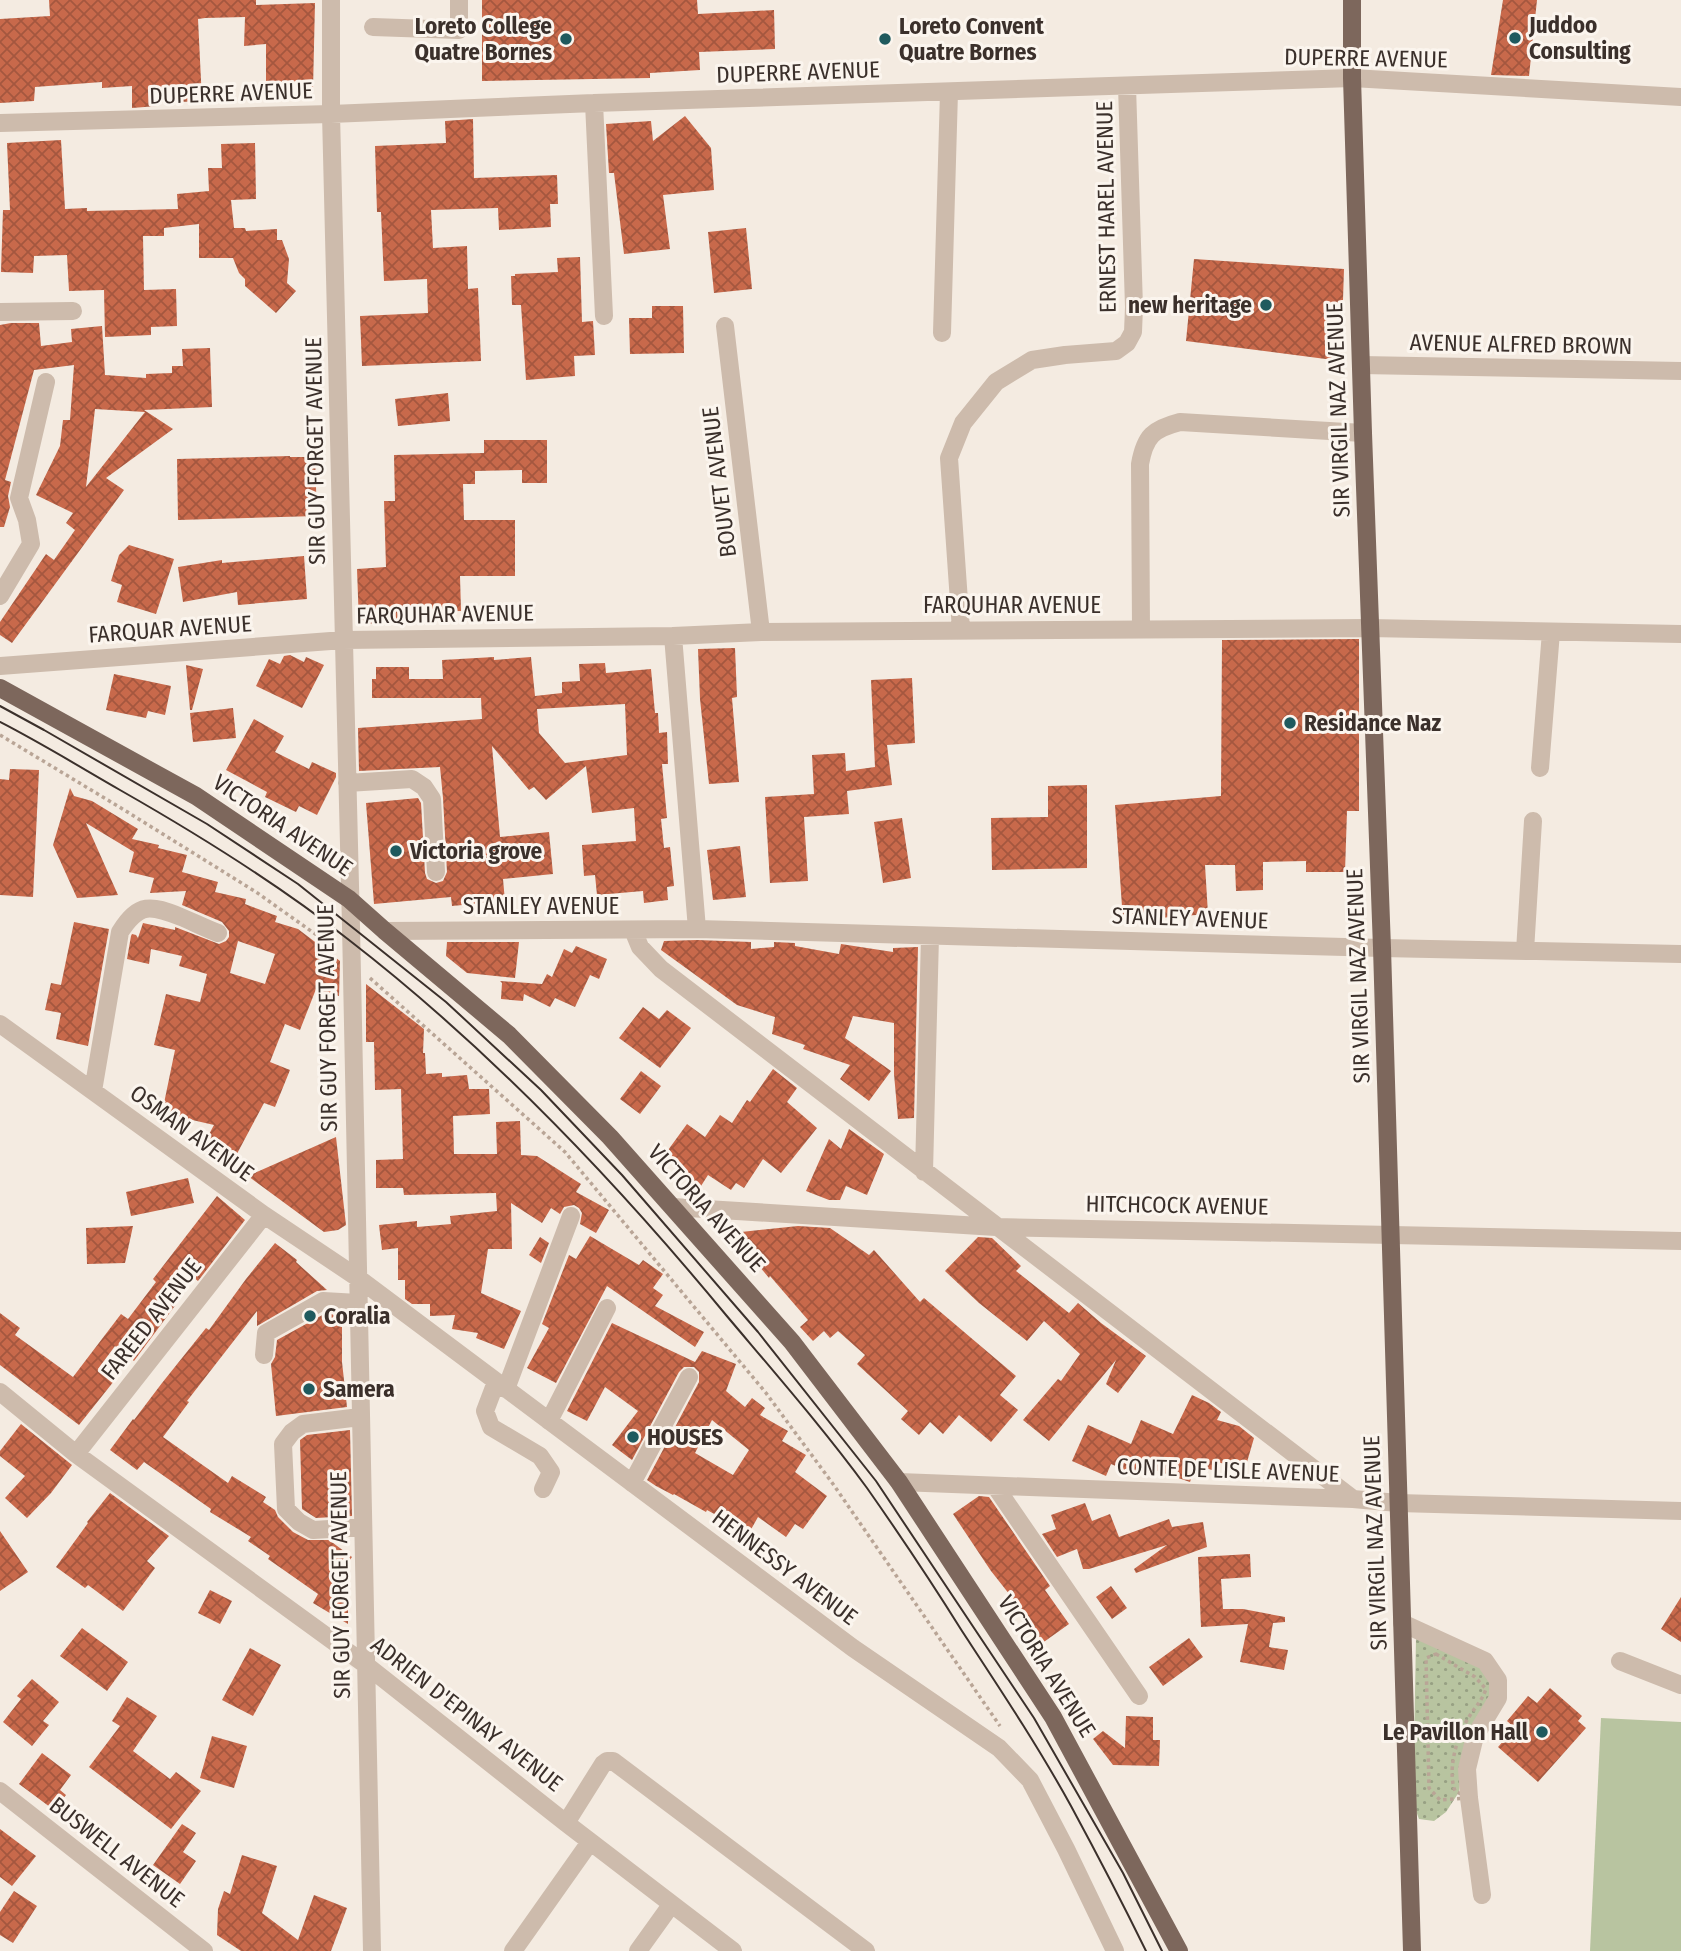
<svg xmlns="http://www.w3.org/2000/svg" width="1681" height="1951" font-family="'Fira Sans Condensed',sans-serif">
  <defs>
    <pattern id="park-dots" width="8" height="8" patternUnits="userSpaceOnUse" patternTransform="scale(1.75)"><rect width="8" height="8" fill="#b8c4a0"/><path d="M2 2h.1M6 6h.1" fill="none" stroke="#97a083" stroke-width="1.8" stroke-linecap="round"/></pattern>
    <pattern id="building-cross-hatch" width="8" height="8" patternUnits="userSpaceOnUse" patternTransform="scale(1.75)"><rect width="8" height="8" fill="#c8694b"/><path d="M0 0l8 8M0 8l8-8" fill="none" stroke="#a4573f"/></pattern>
  </defs>
  <rect width="100%" height="100%" fill="#f4ebe1"/>
  <path fill="url(#park-dots)" d="M1416 1638 1436 1641 1490 1674 1495 1694 1462 1760 1459 1792 1446 1812 1434 1821 1419 1819 1413 1803Z"/>
  <path fill="#b8c4a0" d="M1601 1718 1681 1722V1951H1590Z"/>
  <path fill="url(#building-cross-hatch)" fill-rule="evenodd" d="M49 0H256V5L315 3 313 89 266 93V44L244 46 245 17 205 18 198 19 202 101 157 103V106L132 108V86L102 88V82L35 87 34 101 0 103V19L50 16Z
    M482 0H697L698 14 774 10 775 49 699 52 700 70 650 73V78L482 81Z
    M1503 0H1537L1529 76 1491 75Z
    M685 116 711 148 714 190 663 195 670 249 624 254 614 173H609L606 124 651 121 653 141Z
    M473 119 474 178 557 175 558 204H550L551 227 499 230 498 208 431 210 433 248 467 246 468 289 478 288 481 361 362 366 360 316 428 313 427 279 384 281 381 212H377L375 146 446 143 445 121Z
    M61 140 65 209 87 208V211L178 209 177 194 209 191 208 168H222L221 144 255 143 256 199 231 200 234 228H245L246 231 277 229V240H282L289 259 287 283 296 291 276 313 245 286V279L239 273 233 258H199V224L164 228V236H143L144 290 176 289 177 326 151 327V335L105 337 104 290 69 291 67 255 34 256 33 273 1 272 3 210H10L7 143Z
    M746 228 752 289 714 293 708 232Z
    M580 257 582 322 593 321 595 355 574 356 575 376 526 380 521 305H512L511 276H515V274L558 272 557 258Z
    M1194 259 1344 269 1341 361 1186 341Z
    M652 306H683L684 353 630 354 629 318H652Z
    M11 323H39L41 346 72 342 71 329 102 326 105 375 146 378V374L172 373V366H183L182 349 210 348 212 407 144 410 173 429 106 478 124 490 12 643 0 635V622L46 554 54 560 75 530 66 523 73 513 36 495 60 446 63 420H70L74 365 34 370 5 480 11 482 8 496 10 507 4 527H0V325ZM95 409 145 412 86 487Z
    M448 393 450 421 398 426 395 399Z
    M484 440H547V483H522V470L475 471V484H463L464 520H515V576H460L461 611 404 612V622L359 624 357 569 386 567 384 501H395L394 455 484 453Z
    M290 456V457H315L317 516 178 520 177 459Z
    M129 545 174 559 156 614 117 602 122 585 111 581 119 555Z
    M304 556 307 599 238 605 237 592 183 602 178 567 222 560V563Z
    M1359 639V811H1347L1345 872H1306V861L1263 862V890L1236 891 1235 865H1205L1208 914 1123 921 1115 805 1221 796 1222 640Z
    M735 648 737 697 732 698 739 782 709 784 700 699 698 649Z
    M290 655 304 662 306 657 324 665 302 708 256 686 269 659 280 664 284 656Z
    M494 657V660L531 657 535 696 562 693V682L580 681 579 664 605 663 606 673 651 669 655 713H658L659 733 667 732 668 764H662L667 818 661 819 664 848 670 847 674 886 667 887 668 900 644 903 643 891 597 895 595 875 584 876 582 845 636 841 634 808 592 813 586 766 546 800 534 787 529 790 492 746 500 837 549 832 553 874 503 879 505 901 452 906 451 897 374 904 366 803 418 798 421 803 425 873 427 879 436 883 443 881 447 872 443 798 440 767 359 771 358 728 482 719 481 698H372V679H376V667H409V679H443L442 660ZM625 704 627 755 565 763 539 733 537 709Z
    M186 665 203 669 192 710H190Z
    M114 674 171 686 165 715 148 711 146 718 106 710Z
    M912 678 915 743 887 745 892 785 847 791 849 814 804 817 808 881 770 883 765 797 814 794 812 755 845 753 846 771 875 767 871 680Z
    M233 708 236 738 193 742 190 713Z
    M254 719 284 736 275 752 309 769 312 762 336 773V777L317 815 299 806 296 812 265 797 267 792 226 770Z
    M10 769 39 770 33 897 0 895V779L9 780Z
    M1087 785V868L992 870 991 818 1048 817V786Z
    M70 788 74 796 92 801 138 829 132 839 159 845 158 848 187 855 182 872 218 882 215 892 246 899 245 904 277 916 275 922 298 929 340 961 339 996 316 989 300 1030 285 1024 270 1062 290 1070 275 1107 264 1103 231 1165 201 1149 214 1125 162 1113 175 1050 154 1045 166 994 200 1002 207 974 179 966 182 956 151 949 149 964 127 959 131 936 132 934 136 935 138 938 143 923 175 930V927L219 944 226 941 229 937V931L222 922 182 905 186 891 150 893 154 878 129 872 134 852 86 823 118 895 77 898 53 845ZM238 941 275 954 265 984 230 973Z
    M902 818 911 878 883 883 874 822Z
    M740 846 746 897 713 900 707 850Z
    M74 922 109 929 88 1046 56 1039 61 1013 45 1010 51 983 61 985Z
    M697 940 751 942V949L774 947V942L795 943V946L839 954 841 944 893 952V948L918 947 914 1118 898 1119 894 1074V1023L853 1016 845 1038 891 1071 869 1101 840 1079 850 1065 803 1049 805 1045 772 1034 775 1017 737 1005 661 950 664 941Z
    M447 942H519L515 978 467 973 446 956Z
    M576 946 607 959 599 979 590 975 575 1007 555 998 550 1007 524 994 523 1001 501 999 502 983 500 981 542 984 547 974 552 977 564 949 572 953Z
    M366 984 424 1029 423 1053H425L426 1074 442 1073V1077L467 1075 469 1089H489L490 1114 453 1116 454 1154H497L496 1122 520 1121 521 1155 537 1156 581 1184 576 1192 609 1210 596 1233 580 1224 582 1213 579 1208 574 1205 564 1207 560 1214 551 1208 542 1223 511 1203 512 1249H488L481 1293 521 1311 504 1349 476 1338 478 1333 452 1329 455 1315 430 1316V1304H412L405 1299V1280H398V1248L382 1250 379 1225 417 1221V1227L451 1224 450 1216 497 1211 496 1193 404 1195 403 1188H376V1160L403 1159 401 1089 375 1090 374 1042H366Z
    M643 1007 659 1019 667 1010 691 1028 660 1068 619 1038Z
    M773 1069 797 1088 787 1102 817 1128 781 1173 763 1159 744 1188 736 1183 731 1190 708 1175 701 1186 684 1175 686 1173 663 1157 687 1124 705 1137 720 1115 732 1123 747 1100 750 1102Z
    M641 1071 661 1086 640 1114 620 1099Z
    M849 1129 884 1154 867 1195 846 1186 840 1200H829L806 1191 829 1139 841 1149Z
    M336 1137 346 1225 338 1230 324 1232 248 1176Z
    M188 1178 194 1203 131 1216 126 1192Z
    M217 1196 245 1220 198 1281 189 1274 171 1298 177 1303 134 1361 115 1346 98 1369 114 1381 79 1425 0 1365V1313L20 1328 15 1335 73 1377 121 1314 128 1319 156 1282 153 1279Z
    M133 1226 125 1263 87 1264 86 1228Z
    M798 1226 830 1228 869 1255 874 1250 920 1302 924 1298 1016 1376 1000 1395 1018 1410 991 1442 959 1415 943 1434 930 1422 919 1435 901 1419 908 1411 857 1364 865 1355 838 1331 830 1338 824 1331 813 1341 800 1327 808 1320 770 1276 769 1278 732 1233Z
    M590 1236 639 1265 643 1260 663 1274 653 1288 663 1295 655 1306 704 1332 695 1347 607 1286 556 1383 527 1368 549 1328 542 1324 569 1255 576 1259Z
    M540 1237 549 1243 541 1263 529 1255Z
    M978 1237 992 1238 1021 1266 1016 1271 1069 1313 1078 1303 1101 1323 1146 1356 1118 1393 1106 1384 1116 1360 1049 1441 1023 1420 1058 1379 1061 1381 1080 1354 1044 1321 1027 1341 979 1303 945 1271Z
    M275 1243 297 1260 296 1262 327 1290 317 1291 257 1326V1311L187 1401 189 1402 163 1437 228 1483 232 1476 266 1497 263 1502 275 1510 278 1517 293 1532 308 1540H329L352 1557 339 1576 348 1582V1624L313 1603 318 1594 268 1559 270 1556 248 1541 251 1537 210 1512 211 1509 144 1462 137 1470 110 1450 133 1419 134 1420 162 1383 206 1328 209 1330 246 1279Z
    M326 1313H342V1362L347 1407 276 1416 271 1364 275 1357 277 1340Z
    M612 1323 695 1362 702 1351 736 1364 726 1391 745 1407 752 1398 765 1408 760 1415 788 1431 782 1441 806 1455 795 1472 827 1496 803 1529 795 1524 786 1537 758 1517 749 1533 707 1510 706 1512 674 1494 673 1495 656 1486 647 1480 699 1382V1372L694 1367H684L679 1372 632 1460 612 1445 638 1411 605 1387 587 1421 567 1411ZM712 1420 749 1450 733 1475 695 1453Z
    M1192 1395 1209 1403 1221 1412 1217 1420 1239 1426 1254 1438 1245 1469 1217 1462 1215 1471 1196 1465 1190 1482 1187 1481 1152 1469 1151 1472 1139 1467 1136 1475 1111 1464 1106 1476 1072 1461 1088 1425 1131 1444 1141 1420 1173 1434Z
    M21 1424 72 1465 51 1493 27 1518 5 1498 25 1476 0 1456V1451Z
    M350 1430 352 1516 316 1518 302 1509 300 1440 307 1435Z
    M110 1493 169 1536 147 1561 155 1568 123 1611 88 1585 85 1588 56 1567 88 1523 87 1522Z
    M979 1496 989 1497 1050 1586 1045 1590 1069 1624 1041 1644 1021 1615 1024 1613 991 1571 953 1514Z
    M1085 1503 1092 1521 1110 1514 1119 1537 1169 1519 1172 1527 1203 1522 1207 1547 1136 1573 1134 1569 1167 1545 1089 1569H1083L1077 1549 1057 1557 1042 1534 1056 1529 1051 1515Z
    M0 1531 28 1572 0 1591Z
    M1250 1554 1251 1577 1221 1579 1223 1609H1243L1285 1617V1622L1273 1623 1269 1647 1288 1650 1284 1670 1240 1662 1248 1624 1201 1627 1198 1557Z
    M1111 1586 1127 1608 1112 1619 1096 1597Z
    M210 1590 232 1601 220 1624 198 1613Z
    M1681 1597V1642L1661 1629Z
    M82 1628 128 1662 107 1691 60 1656Z
    M1189 1638 1203 1657 1163 1686 1149 1667Z
    M250 1648 281 1665 253 1716 222 1700Z
    M32 1679 59 1702 43 1721 49 1725 32 1746 3 1722 21 1699 17 1696Z
    M1550 1688 1582 1716 1578 1721 1586 1728 1538 1782 1498 1747 1515 1728 1507 1721 1528 1696 1537 1703Z
    M127 1697 157 1716 133 1751 170 1779 176 1772 201 1791 171 1829 89 1767 120 1726 112 1721Z
    M1126 1716 1153 1717V1740H1160L1159 1766 1113 1765 1093 1739 1103 1731 1125 1748Z
    M212 1736 247 1746 234 1788 200 1778Z
    M42 1753 71 1775 60 1790 66 1795 54 1810 19 1784Z
    M182 1824 196 1833 183 1852 196 1861 180 1884 153 1865Z
    M0 1829 36 1856 12 1886 0 1877Z
    M242 1855 277 1866 262 1913 298 1940 314 1895 347 1908 331 1951H241L217 1935 218 1909 224 1891 230 1894Z
    M14 1891 37 1906 13 1943 0 1935V1912Z"/>
  <g fill="none" stroke-linecap="round" stroke-linejoin="round">
    <path stroke="#b9a596" stroke-width="3.5" stroke-dasharray="3.5 3.5" stroke-linecap="butt" d="M0 735 121 808 256 892 335 948
      M370 978 565 1152 766 1393 833 1484 1000 1726
      M1436 1654 1475 1677 1486 1689C1482 1701 1475 1707 1469 1717 1457 1736 1447 1769 1455 1791L1469 1798 1440 1800 1429 1788 1426 1658Z"/>
    <path stroke="#cdbbac" stroke-width="18" d="M331 0V114L351 926 372 1951
      M373 27 459 30V0
      M594 103 604 316
      M0 123 331 114 594 103 1352 78 1681 97
      M0 312 73 311
      M725 326 761 632
      M942 333 949 92
      M1361 365 1681 371
      M0 596 31 544 27 520 19 498 46 382
      M1141 629 1140 464C1145 436 1153 429 1180 422L1363 433
      M961 630 949 458 963 423 996 382 1032 360 1065 355 1116 351 1127 343 1133 332 1134 307 1127 86
      M673 636 697 929
      M0 666 344 640 673 636 761 632 1369 628 1681 634
      M1540 768 1551 632
      M347 783 412 779 424 787 432 799 436 872
      M633 930 640 947 661 969 1353 1499
      M385 931 697 929 1382 948 1681 954
      M1525 951 1533 821
      M0 1024 264 1215 358 1278 853 1648 999 1748 1030 1780 1066 1849 1115 1951
      M93 1091 120 932C139 902 151 905 181 917 193 922 205 928 218 933
      M924 1172 930 936
      M673 1207 996 1227 1681 1241
      M264 1355 266 1333 323 1301 358 1303
      M496 1382 485 1411 491 1427 540 1456 551 1472 543 1489
      M506 1389 571 1216
      M0 1392 76 1454 366 1665 566 1823 733 1951
      M360 1417 303 1424 292 1432 283 1444 286 1509 299 1522 313 1530 363 1527
      M549 1421 607 1308
      M76 1454 264 1215
      M899 1482 1353 1499 1398 1503 1681 1511
      M632 1483 689 1377
      M995 1486 1139 1696
      M1402 1623 1485 1661 1498 1680V1698L1475 1736 1467 1769 1469 1798 1482 1895
      M1620 1661 1681 1685
      M0 1791 204 1951
      M566 1823 603 1764 607 1761H613L866 1951
      M513 1951 590 1842
      M638 1951 671 1905"/>
    <path stroke="#7d675c" stroke-width="18" d="M1352 0V78L1363 433 1382 948 1412 1951
      M0 688 196 796 349 899 385 931 509 1035 610 1137 792 1342 899 1482 1053 1717 1179 1951"/>
    <path stroke="#3b302b" stroke-width="2" d="M0 706 44 730 207 824 298 884 446 1002 541 1090 622 1175 758 1332 876 1481 1034 1718 1123 1873 1162 1951
      M0 722C41 743 80 767 120 790 199 835 277 883 349 940 490 1049 613 1178 726 1315 774 1372 823 1428 867 1488 900 1535 932 1583 962 1631 1000 1689 1038 1746 1071 1806 1097 1854 1122 1902 1146 1951"/>
  </g>
  <g fill="#1f5a5e" stroke="#fbf5ee" stroke-width="2.5">
    <circle cx="1515" cy="38" r="7"/>
    <circle cx="566" cy="39" r="7"/>
    <circle cx="885" cy="39" r="7"/>
    <circle cx="1266" cy="305" r="7"/>
    <circle cx="1290" cy="723" r="7"/>
    <circle cx="396" cy="851" r="7"/>
    <circle cx="310" cy="1316" r="7"/>
    <circle cx="309" cy="1389" r="7"/>
    <circle cx="633" cy="1437" r="7"/>
    <circle cx="1542" cy="1732" r="7"/>
  </g>
  <g text-anchor="middle" dominant-baseline="central" stroke-width="6" stroke-linejoin="round" paint-order="stroke">
    <g font-size="23" font-weight="bold" fill="#3b302b" stroke="#fbf5ee" text-anchor="start">
      <text x="1529" y="25">Juddoo<tspan x="1529" dy="26">Consulting</tspan></text>
      <text x="552" y="26" text-anchor="end">Loreto College<tspan x="552" dy="26">Quatre Bornes</tspan></text>
      <text x="899" y="26">Loreto Convent<tspan x="899" dy="26">Quatre Bornes</tspan></text>
      <text x="1252" y="305" text-anchor="end">new heritage</text>
      <text x="1304" y="723">Residance Naz</text>
      <text x="410" y="851">Victoria grove</text>
      <text x="324" y="1316">Coralia</text>
      <text x="323" y="1389">Samera</text>
      <text x="647" y="1437">HOUSES</text>
      <text x="1528" y="1732" text-anchor="end">Le Pavillon Hall</text>
    </g>
    <g font-size="23" fill="#3b302b" stroke="#fbf5ee">
      <text transform="translate(1366 58) rotate(1)">DUPERRE AVENUE</text>
      <text transform="translate(798 72) rotate(-2)">DUPERRE AVENUE</text>
      <text transform="translate(231 93) rotate(-2)">DUPERRE AVENUE</text>
      <text transform="translate(1106 207) rotate(-91)">ERNEST HAREL AVENUE</text>
      <text transform="translate(1521 344) rotate(1)">AVENUE ALFRED BROWN</text>
      <text transform="translate(1338 410) rotate(-92)">SIR VIRGIL NAZ AVENUE</text>
      <text transform="translate(315 451) rotate(-91)">SIR GUY FORGET AVENUE</text>
      <text transform="translate(719 482) rotate(-97)">BOUVET AVENUE</text>
      <text x="1012" y="605">FARQUHAR AVENUE</text>
      <text transform="translate(445 614) rotate(-1)">FARQUHAR AVENUE</text>
      <text transform="translate(170 629) rotate(-4)">FARQUAR AVENUE</text>
      <text transform="translate(283 825) rotate(34)">VICTORIA AVENUE</text>
      <text x="541" y="906">STANLEY AVENUE</text>
      <text transform="translate(1190 918) rotate(2)">STANLEY AVENUE</text>
      <text transform="translate(1358 976) rotate(-92)">SIR VIRGIL NAZ AVENUE</text>
      <text transform="translate(327 1018) rotate(-91)">SIR GUY FORGET AVENUE</text>
      <text transform="translate(192 1133) rotate(36)">OSMAN AVENUE</text>
      <text transform="translate(1177 1205) rotate(1)">HITCHCOCK AVENUE</text>
      <text transform="translate(707 1208) rotate(48)">VICTORIA AVENUE</text>
      <text transform="translate(151 1319) rotate(-52)">FAREED AVENUE</text>
      <text transform="translate(1228 1470) rotate(2)">CONTE DE LISLE AVENUE</text>
      <text transform="translate(1375 1543) rotate(-92)">SIR VIRGIL NAZ AVENUE</text>
      <text transform="translate(785 1567) rotate(37)">HENNESSY AVENUE</text>
      <text transform="translate(340 1585) rotate(-91)">SIR GUY FORGET AVENUE</text>
      <text transform="translate(1047 1666) rotate(58)">VICTORIA AVENUE</text>
      <text transform="translate(467 1714) rotate(38)">ADRIEN D'EPINAY AVENUE</text>
      <text transform="translate(117 1852) rotate(38)">BUSWELL AVENUE</text>
    </g>
  </g>
</svg>
